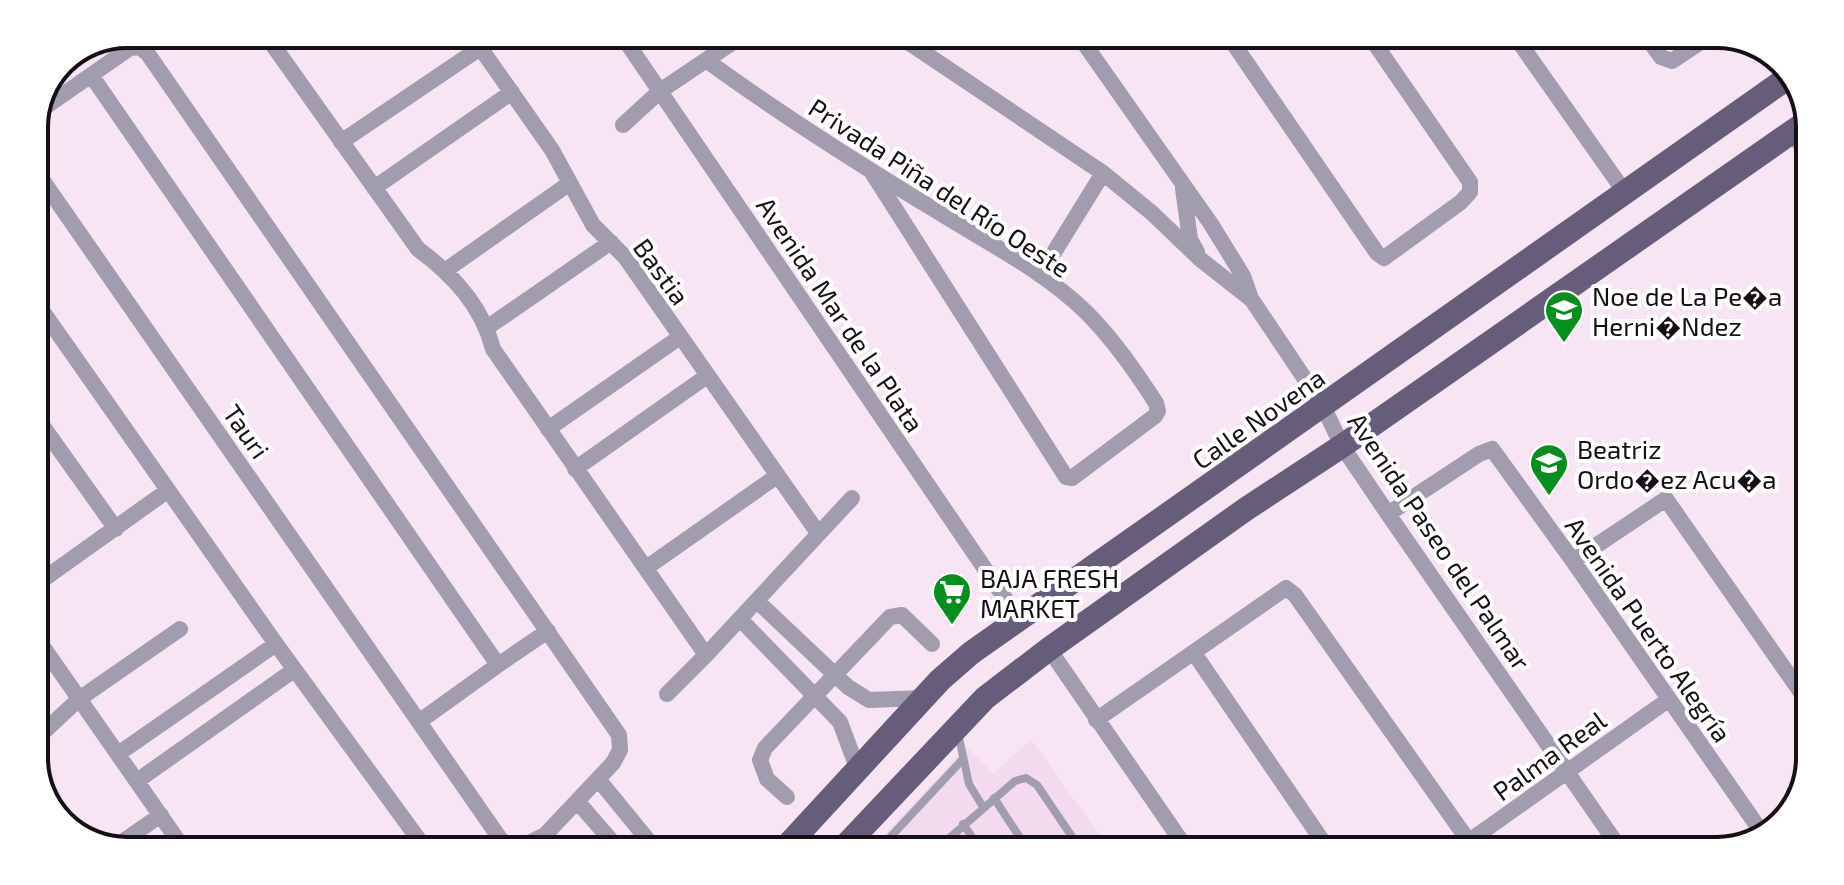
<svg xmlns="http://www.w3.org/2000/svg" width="1844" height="885" font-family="'Exo 2',sans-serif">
  <rect width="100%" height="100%" fill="#f7e5f4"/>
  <path fill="#f3daef" d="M1031 739 1108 847 874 846 967 746 993 774Z"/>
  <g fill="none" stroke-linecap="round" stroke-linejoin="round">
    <path stroke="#a19dae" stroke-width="8" d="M1787 140 1809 152
      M958 733 969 784 983 807
      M994 798 1026 847
      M963 824 979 847
      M882 846 963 759
      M939 847 1015 781 1026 778 1037 785 1079 847"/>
    <path stroke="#a19dae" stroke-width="16" d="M279 35 270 41 418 249C453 275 482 306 493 349L706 655 852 498
      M472 36 552 150 593 225 625 257 818 533
      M623 37 1019 619
      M902 38 1103 173 1152 213 1200 259 1252 300 1323 406 1342 446 1388 514 1621 850
      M1081 39 1211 224 1243 276 1251 299
      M1231 40 1377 253 1384 258 1461 202 1470 192V182L1373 41
      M1519 42 1626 194
      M1651 43 1661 57 1672 61 1699 43
      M706 60C780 114 857 163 935 210 986 242 1043 270 1086 312 1114 340 1135 371 1156 403L1158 411 1155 416 1072 478 1066 477 871 171
      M91 75 498 665 420 721
      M38 112 130 48 140 47 148 54 619 735 620 750 613 763 545 835 527 844
      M623 125 660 91 739 38
      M341 142 480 48
      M34 168 501 840 508 844
      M374 188 512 92
      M1183 189 1190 239 1197 252
      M446 270 570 183
      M1040 275 1103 173
      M34 299 276 644 422 844
      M488 327 611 242
      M34 414 116 529
      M548 429 680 337
      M575 469 707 376
      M1388 514 1479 454 1492 449 1573 561 1765 837
      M1573 561 1666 499 1802 694
      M646 568 777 476
      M34 586 167 491
      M757 601 848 687 869 700 924 698
      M740 619 840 722 858 770
      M34 634 179 842
      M1049 649 1186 848
      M1194 653 1328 849
      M498 665 548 631
      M667 694 706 655
      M1096 720 1286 588 1295 595 1475 850
      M34 741 79 699 180 629
      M118 754 276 644
      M598 779 652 845
      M137 781 294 670
      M787 797 767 779 760 760 765 748 890 617 902 615 932 644
      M577 801 615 845
      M122 842 161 815
      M1458 849 1668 700"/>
    <path stroke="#655d7a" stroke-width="24" d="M787 846 940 680 971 653 1793 74
      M845 846 985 698 1049 649 1246 509 1342 446 1809 120"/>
  </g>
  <defs>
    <symbol id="school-pin" viewBox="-11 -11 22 30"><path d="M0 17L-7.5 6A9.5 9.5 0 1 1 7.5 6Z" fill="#068f1f" stroke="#fff"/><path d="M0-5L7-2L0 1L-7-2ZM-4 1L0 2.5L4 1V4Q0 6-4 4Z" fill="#fff"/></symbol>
    <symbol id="supermarket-pin" viewBox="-11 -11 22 30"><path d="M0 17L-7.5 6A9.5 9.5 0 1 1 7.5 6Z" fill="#068f1f" stroke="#fff"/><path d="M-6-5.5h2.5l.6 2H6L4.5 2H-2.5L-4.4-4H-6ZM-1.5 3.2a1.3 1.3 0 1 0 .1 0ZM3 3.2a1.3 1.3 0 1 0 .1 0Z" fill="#fff"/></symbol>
  </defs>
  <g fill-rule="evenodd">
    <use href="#school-pin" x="1542" y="288" width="44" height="60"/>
    <use href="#school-pin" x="1527" y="441" width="44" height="60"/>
    <use href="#supermarket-pin" x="930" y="570" width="44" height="60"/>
  </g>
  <g text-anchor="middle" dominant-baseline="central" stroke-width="8" stroke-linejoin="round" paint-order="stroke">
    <g font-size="26" fill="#161015" stroke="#fff">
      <text transform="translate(940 187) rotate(33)">Privada Piña del Río Oeste</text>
      <text transform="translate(662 271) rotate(54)">Bastia</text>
      <text transform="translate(841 314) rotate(56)">Avenida Mar de la Plata</text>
      <text transform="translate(1258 418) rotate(-35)">Calle Novena</text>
      <text transform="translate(247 431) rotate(55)">Tauri</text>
      <text transform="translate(1440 541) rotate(56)">Avenida Paseo del Palmar</text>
      <text transform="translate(1649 629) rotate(55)">Avenida Puerto Alegría</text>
      <text transform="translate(1549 755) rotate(-36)">Palma Real</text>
    </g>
    <g font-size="26" fill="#161015" stroke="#fff" text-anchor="start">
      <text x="1592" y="295">Noe de La Pe�a<tspan x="1592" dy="30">Herni�Ndez</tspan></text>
      <text x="1577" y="448">Beatriz<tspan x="1577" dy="30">Ordo�ez Acu�a</tspan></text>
      <text x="980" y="577">BAJA FRESH<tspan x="980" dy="30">MARKET</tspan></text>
    </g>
  </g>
  <path d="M0 0H1844V885H0ZM127 48H1717A79 79 0 0 1 1796 127V758A79 79 0 0 1 1717 837H127A79 79 0 0 1 48 758V127A79 79 0 0 1 127 48Z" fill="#fff" fill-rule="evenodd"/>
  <path fill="none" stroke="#161015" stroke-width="4" d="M127 48H1717A79 79 0 0 1 1796 127V758A79 79 0 0 1 1717 837H127A79 79 0 0 1 48 758V127A79 79 0 0 1 127 48Z"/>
</svg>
